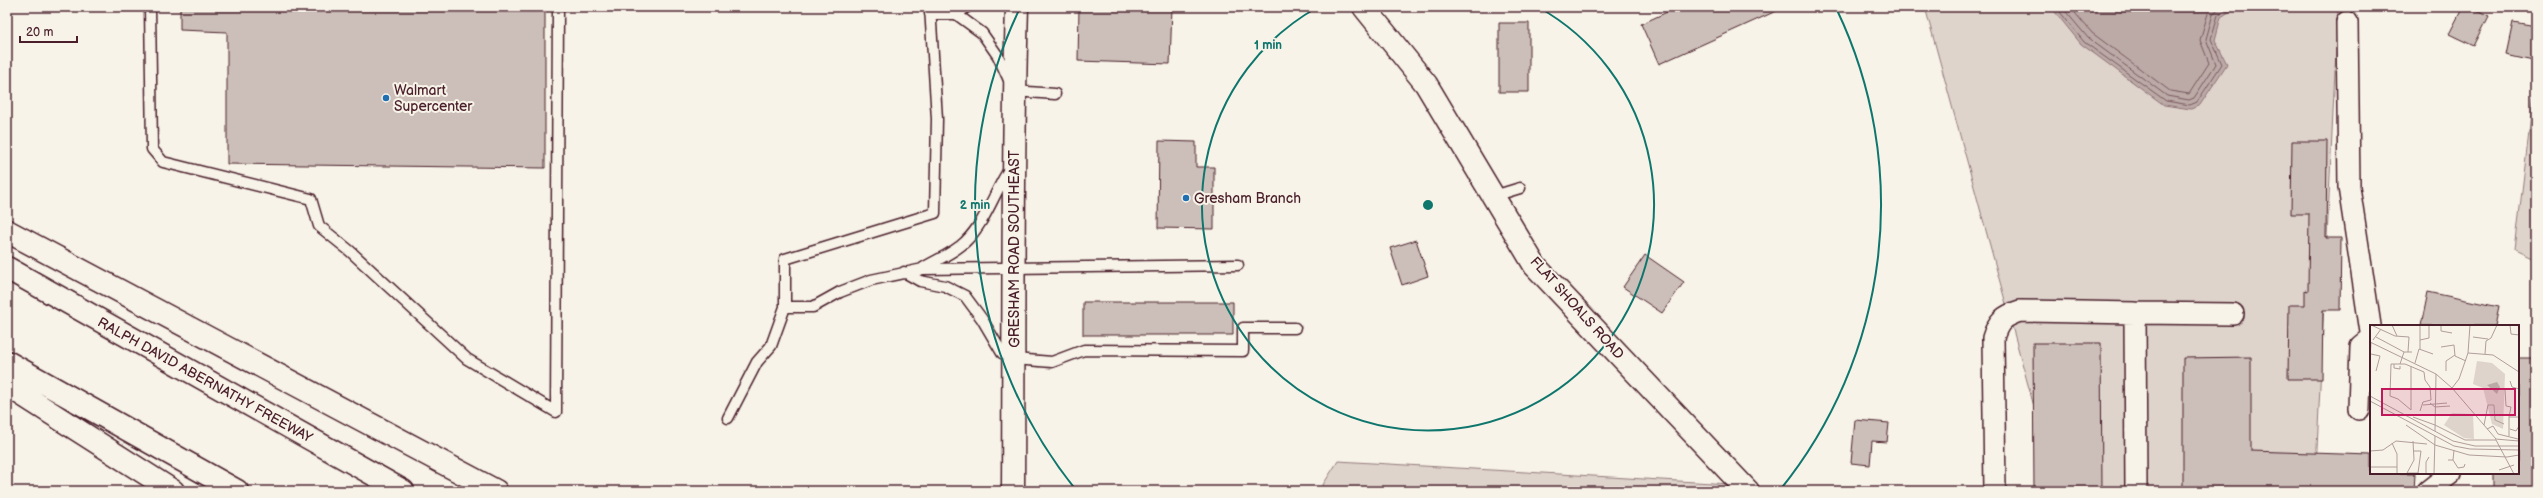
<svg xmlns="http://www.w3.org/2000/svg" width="2543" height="498" font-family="'Balsamiq Sans',sans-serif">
  <rect width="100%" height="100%" fill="#f7f3e8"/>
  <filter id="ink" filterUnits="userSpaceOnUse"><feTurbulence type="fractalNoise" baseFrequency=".025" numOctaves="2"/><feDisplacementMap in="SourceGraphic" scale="8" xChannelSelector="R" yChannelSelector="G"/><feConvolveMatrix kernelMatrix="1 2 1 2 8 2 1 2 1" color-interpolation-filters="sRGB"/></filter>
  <g filter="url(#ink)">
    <path fill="#ded4cc" stroke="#947a7c" d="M1925 7H2338L2315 491H2057Z
      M2534 91 2536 92V259L2515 249Z
      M1338 461 1746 485V491H1319Z"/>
    <path fill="#bcaaa7" stroke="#8e7275" d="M2051 7H2237L2221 17 2215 40 2227 64 2200 105 2191 109 2164 105 2081 44Z"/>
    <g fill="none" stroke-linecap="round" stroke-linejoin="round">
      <path stroke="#78575d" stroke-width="1" d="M2056 7 2084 42 2166 101 2190 105 2197 102 2222 64 2211 39 2218 15 2229 7
        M2062 7 2088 38 2167 96 2189 100 2194 98 2216 64 2206 39 2213 14 2220 7
        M2070 7 2092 33 2170 91 2189 94 2209 63 2200 40 2210 7"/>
    </g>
    <path fill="#ccbfb9" stroke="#4a1f2b" d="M180 7H545V168L227 164V32L180 30Z
      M1079 7H1172L1170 64 1078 61Z
      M1678 7H1785L1659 64 1641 24Z
      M2463 7H2471L2489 16 2474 46 2449 34Z
      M2513 22 2536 26 2533 61 2506 55Z
      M1499 23H1529V92H1499Z
      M1159 141 1196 142V167H1214V229L1158 228Z
      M2292 141H2327L2326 238H2341L2340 310H2323L2322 379H2288L2289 305H2305V290L2308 291 2309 214H2291Z
      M1416 240 1428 276 1402 285 1390 248Z
      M1645 255 1684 282 1662 313 1623 287Z
      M2428 292 2499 307 2495 326H2421Z
      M1083 302H1233V335H1083Z
      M2033 343H2101L2102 491H2034Z
      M2251 357V451L2371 455V473H2415L2414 491 2251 488V491H2183V358Z
      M2518 358H2534L2536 491H2493V473H2518Z
      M1855 420 1889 423 1887 442 1872 441 1870 465 1851 463Z"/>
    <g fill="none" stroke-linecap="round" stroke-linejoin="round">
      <defs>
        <path id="lane" d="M150 7 152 149 163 162 311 199 319 226 350 251 467 359 556 412
          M930 14H956L982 33 998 56 1014 91 1055 94
          M956 14 967 7
          M1494 196 1520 188
          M923 268C936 260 954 253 965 242 986 222 994 192 1010 168
          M904 272 920 281 945 286 965 296 982 319 1002 353 1014 359 1052 362 1084 350 1243 351V328H1295
          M785 307H813L840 292 871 280 923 269 1238 265
          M556 412 558 7
          M728 418 757 362 771 346 785 307V259L935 213 937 119 930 7"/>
        <path id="street" d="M2347 22 2349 187 2371 332
          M2135 313 2233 314
          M2359 409 2361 346 2371 338
          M1995 491 1993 338C1998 321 2004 316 2020 311L2135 313 2136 491
          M2428 491 2451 473"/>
        <path id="secondary" d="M1364 7 1426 84 1535 266 1748 491
          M1013 491C1014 330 1012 168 1017 7"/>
        <path id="highway" d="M7 231 496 491
          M7 268 403 491
          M7 362 237 491
          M7 385 173 491"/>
      </defs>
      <use href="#lane" stroke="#4a1f2b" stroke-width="13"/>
      <use href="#street" stroke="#4a1f2b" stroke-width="24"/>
      <use href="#secondary" stroke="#4a1f2b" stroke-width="25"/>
      <use href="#highway" stroke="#4a1f2b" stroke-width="25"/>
      <use href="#lane" stroke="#f7f3e8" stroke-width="10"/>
      <use href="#street" stroke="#f7f3e8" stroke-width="21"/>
      <use href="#secondary" stroke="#f7f3e8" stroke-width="22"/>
      <use href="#highway" stroke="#f7f3e8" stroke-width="22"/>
    </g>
  </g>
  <g fill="none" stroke="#0f766e" stroke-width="2">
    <path d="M1538 7A226 226 0 1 1 1318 7"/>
    <path d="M1076 490A453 453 0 0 1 1019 10M1837 10A453 453 0 0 1 1780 490"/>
  </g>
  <g fill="#1f6fb2" stroke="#f7f3e8" stroke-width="1.5">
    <circle cx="386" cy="98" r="4"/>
    <circle cx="1186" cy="198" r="4"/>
  </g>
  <g text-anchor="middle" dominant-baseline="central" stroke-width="4" stroke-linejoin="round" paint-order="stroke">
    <g font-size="14" fill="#4a1f2b" stroke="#f7f3e8" text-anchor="start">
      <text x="394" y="90">Walmart<tspan x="394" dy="16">Supercenter</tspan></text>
      <text x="1194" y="198">Gresham Branch</text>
    </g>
    <g font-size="14" fill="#4a1f2b" stroke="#f7f3e8">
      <text transform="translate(1014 249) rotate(-90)">GRESHAM ROAD SOUTHEAST</text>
      <text transform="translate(1577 308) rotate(48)">FLAT SHOALS ROAD</text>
      <text transform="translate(205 380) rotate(29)">RALPH DAVID ABERNATHY FREEWAY</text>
    </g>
  </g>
  <g transform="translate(2370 325)">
    <rect width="149" height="149" fill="#f7f3e8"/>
    <path d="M107 36 122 38 135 49 133 104 122 99 113 63 103 59ZM82 88 103 89 104 114 94 113 74 100Z" fill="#ded4cc"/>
    <path d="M127 57 130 62 127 69 117 60Z" fill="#bcaaa7"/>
    <path fill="none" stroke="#b29e9c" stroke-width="1" d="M1 0 25 11 39 12 38 27M22 0 27 11M50 0V24M71 0V6L82 8M140 0 141 9 149 10M6 12 34 27M103 12 118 14M3 15 11 4M50 15 59 13V0M0 17 66 49 82 63 126 114M71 22 84 20 85 31 96 36M98 28 123 30 149 47M1 29 10 31 6 46M115 29 116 16 121 13 127 0M0 35 1 17M45 38 49 24 63 29M24 39V43L30 44V41M30 39 34 27H42M76 46V36L85 30M140 56 142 62 149 64M82 63 89 54 98 28 100 0M135 65 136 81 141 82 139 92M0 71 83 116 105 121H149M0 76 84 121 100 124 149 125M60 78 65 82 80 81M53 80 77 78M41 85 28 74 20 71 21 39H35L54 47 55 55 60 62 61 75 53 77 50 86M41 85V41M43 92 65 100M36 100 65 120M65 100 95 115H126L144 149M114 100 118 80H124L125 95 134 99M117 104 123 101 128 109 148 114M140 104 146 106 149 101M65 106 66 49M139 111V92H149M125 114 149 116M22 118 27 129V149M65 120 99 130 137 132M0 126 13 125 26 116 57 119M137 132 149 130M78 135H83L84 125M83 135 88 143 94 142 95 139M0 142H27M129 145 144 140M37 148H48L51 126H43M37 148 44 135 43 116M56 149V137L59 132M64 149 65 111"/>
    <path fill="#c2185b" fill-opacity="0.15" stroke="#c2185b" stroke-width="2" d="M12 64H145V90H12Z"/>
    <rect width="149" height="149" fill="none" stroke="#4a1f2b" stroke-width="2"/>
  </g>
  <circle cx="1428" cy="205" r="6" fill="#0f766e" stroke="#f7f3e8" stroke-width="2"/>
  <g font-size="12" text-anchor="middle" font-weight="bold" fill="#0f766e" stroke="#f7f3e8" stroke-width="4" stroke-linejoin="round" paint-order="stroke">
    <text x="1268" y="49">1 min</text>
    <text x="975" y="209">2 min</text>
  </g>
  <rect width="2543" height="498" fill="none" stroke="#f7f3e8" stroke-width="24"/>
  <rect x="12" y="12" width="2519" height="474" fill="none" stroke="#4a1f2b" stroke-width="1.5" filter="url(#ink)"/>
  <path d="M20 36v6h57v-6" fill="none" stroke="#4a1f2b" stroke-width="2"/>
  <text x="26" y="36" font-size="12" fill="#4a1f2b" stroke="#f7f3e8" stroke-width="3" paint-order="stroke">20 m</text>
</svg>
